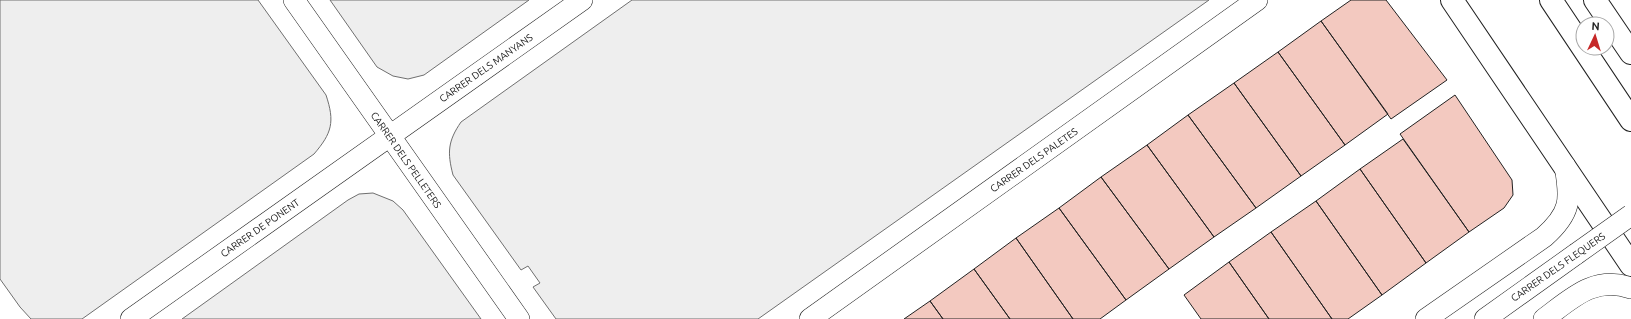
<svg xmlns="http://www.w3.org/2000/svg" width="1631" height="319" font-family="Ubuntu,sans-serif">
  <rect width="100%" height="100%" fill="#fff"/>
  <path fill="#eee" stroke="#6f6f6f" d="M0 0H258L326 95C335 122 332 133 314 154L82 319H31L20 307 0 279Z
    M330 0H529L424 75 408 79 393 76 377 67Z
    M632 0H1209L758 319H556L533 287 540 283 528 266 521 270 453 175C447 152 448 141 461 122Z
    M373 193 393 201 403 210 481 319H182L348 200 359 194Z"/>
  <path fill="#f3c9c0" stroke="#222" d="M1351 0H1386L1447 80 1391 119 1321 21Z
    M1321 21 1388 114 1345 145 1278 52Z
    M1278 52 1345 145 1301 176 1234 83Z
    M1234 83 1301 176 1256 208 1188 115Z
    M1455 95 1512 180 1513 195 1504 208 1469 232 1400 134Z
    M1188 115 1256 208 1214 237 1147 145Z
    M1403 139 1469 232 1426 263 1360 169Z
    M1147 145 1214 237 1169 269 1101 177Z
    M1360 169 1426 263 1382 295 1316 201Z
    M1101 177 1169 269 1126 300 1059 208Z
    M1316 201 1382 295 1348 319H1332L1271 232Z
    M1059 208 1126 300 1100 319H1073L1016 238Z
    M1271 232 1332 319H1269L1229 262Z
    M1016 238 1073 319H1010L974 269Z
    M1229 262 1269 319H1201L1184 295Z
    M974 269 1010 319H943L930 301Z
    M930 301 943 319H904Z"/>
  <g fill="none" stroke-linecap="round" stroke-linejoin="round">
    <defs>
      <path id="minor" d="M294 0 519 319
        M131 319 582 0
        M810 319 1257 0
        M1426 319 1544 237C1571 213 1571 200 1565 166
        M1485 319 1576 254
        M1544 319C1571 299 1594 275 1631 288"/>
      <path id="secondary" d="M1452 0 1631 265
        M1551 0 1631 120
        M1595 0 1631 53"/>
    </defs>
    <use href="#minor" stroke="#222" stroke-width="22"/>
    <use href="#secondary" stroke="#222" stroke-width="24"/>
    <use href="#minor" stroke="#fff" stroke-width="21"/>
    <use href="#secondary" stroke="#fff" stroke-width="22"/>
    <defs>
      <path id="minor-bridge" d="M1576 254 1631 215"/>
    </defs>
    <use href="#minor-bridge" stroke="#222" stroke-width="22" stroke-linecap="butt"/>
    <use href="#minor-bridge" stroke="#fff" stroke-width="21"/>
  </g>
  <g text-anchor="middle" dominant-baseline="central" stroke-width="3" stroke-linejoin="round" paint-order="stroke">
    <g font-size="10" fill="#222" stroke="#fff">
      <text transform="translate(486 68) rotate(-35)">CARRER DELS MANYANS</text>
      <text transform="translate(406 160) rotate(55)">CARRER DELS PELLETERS</text>
      <text transform="translate(1034 160) rotate(-35)">CARRER DELS PALETES</text>
      <text transform="translate(260 228) rotate(-35)">CARRER DE PONENT</text>
      <text transform="translate(1558 267) rotate(-35)">CARRER DELS FLEQUERS</text>
    </g>
  </g>
  <g transform="translate(1595 36) rotate(4)"><circle r="19" fill="#ffffff" stroke="#a7a7a7"/>
  <path d="M0-3L7 15L0 10L-7 15Z" fill="#c62828"/>
  <text y="-6" font-size="11" font-weight="bold" text-anchor="middle" fill="#222222">N</text>
  </g>
</svg>
